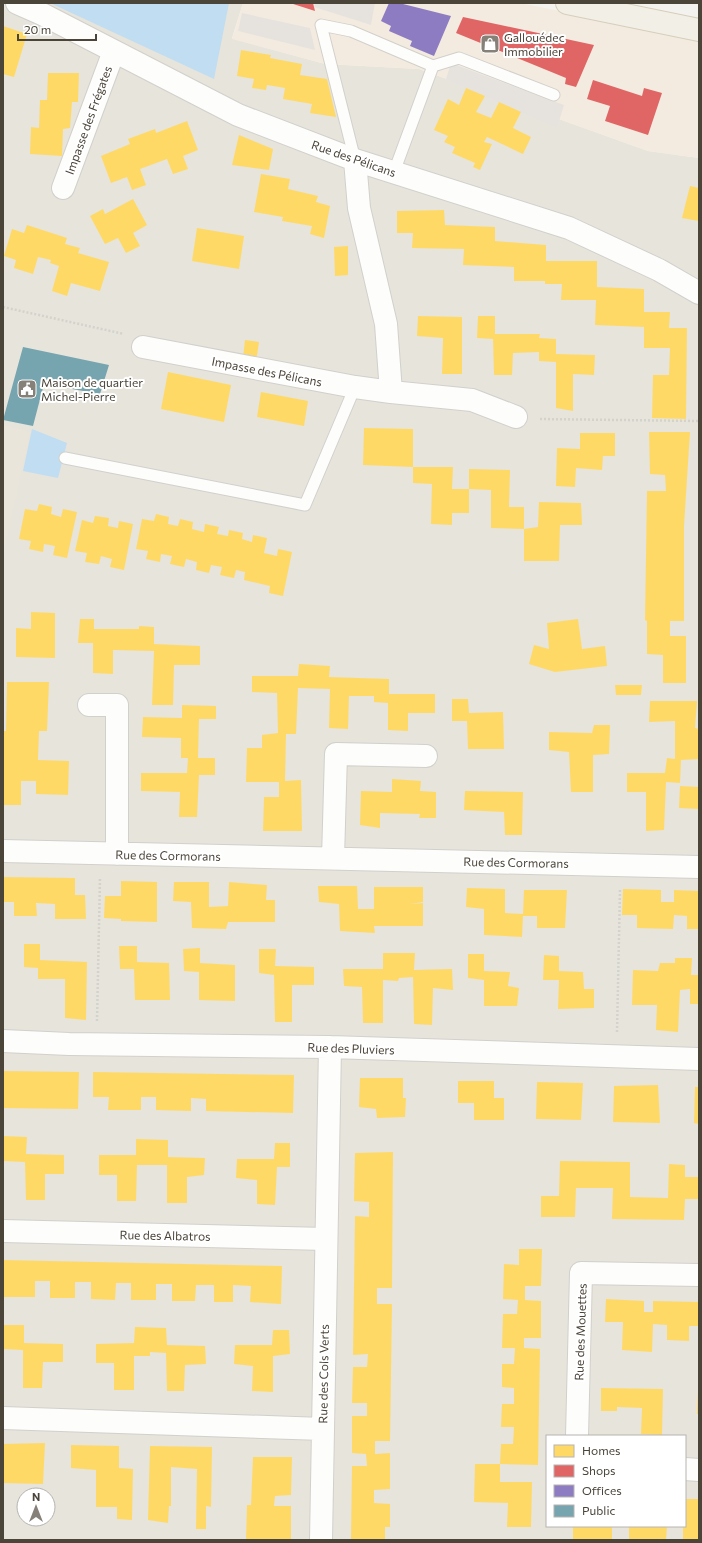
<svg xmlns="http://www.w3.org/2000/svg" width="702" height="1543" font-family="Commissioner,sans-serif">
  <rect width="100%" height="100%" fill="#f4f2ee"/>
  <path fill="#e7e4dc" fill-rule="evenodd" d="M3 3H243L232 38 325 64 419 69 648 151 699 158V1540H3ZM547 1436H685V1526H547ZM24 1495H48V1519H24Z"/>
  <path fill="#f3ebdf" d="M243 3H520L699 39V158L648 151 419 69 325 64 232 39Z"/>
  <path fill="#eae5da" d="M3 425 30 432 3 555Z"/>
  <path fill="#e6e3df" d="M315 3H375L371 25 314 7Z
    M242 13 310 28 315 50 238 31Z
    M451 63 564 105 557 128 446 79Z"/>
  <path fill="#c0ddf1" d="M50 3H229L214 79Z
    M32 429 67 443 58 478 23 471Z"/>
  <path fill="#ffd966" d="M3 26 27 34 14 77 3 74Z
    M241 50 271 55 270 58 302 64 300 75 327 79 336 117 310 113 312 104 283 99 285 88 267 85 266 90 252 88 254 79 237 76Z
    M48 73H79L78 102H72L70 128 63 129 62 156 30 154 31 127 39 128 40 100H47Z
    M466 88 485 96 476 112 491 118 499 102 521 112 513 128 531 137 523 154 487 137 484 142 492 144 480 170 473 167 475 163 452 153 455 147 444 142 448 136 434 130 448 99 459 105Z
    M187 121 198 150 183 156 188 169 173 174 167 159 140 169 146 185 132 190 127 177 111 183 101 156 130 144 128 139 155 129 156 133Z
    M239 135 273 149 269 170 232 165Z
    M261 174 290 179 288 189 318 196 316 202 330 206 324 238 310 234 312 226 282 221 283 217 254 212Z
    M690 186 699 188V221L682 218Z
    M133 199 147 225 133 233 140 246 126 253 118 238 105 244 90 216 103 209 105 214Z
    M444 210 445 225 495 227V241L546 245V261H597V287L644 289V312H670L669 328H687L686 419 652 418 653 375H669L670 348H644V327L595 325 596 300H561L562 284H545V281H514V267L463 265 464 249 412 248 413 233H397V211Z
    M27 225 67 238 65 244 80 248 78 253 109 262 100 291 71 283 67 296 52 291 59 266 50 263 51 260 38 257 33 274 14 268 16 260 4 256 12 229 24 233Z
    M197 228 244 236 239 269 192 261Z
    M348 246V275L335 276 334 247Z
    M418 316 462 317V374H442L443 338 417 336Z
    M478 316H495V334H540L539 338 556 339V354L595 355 594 375 573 374V411L556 408V362L539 361V352L513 353 512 375H494L493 339 477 338Z
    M245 340 259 342 256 362 243 358Z
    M168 372 231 385 224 422 161 409Z
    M261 392 308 401 304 426 257 417Z
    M364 428 413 429V467L363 465Z
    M649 432H690L684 526V621H670V636H686V683H663V655L647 654V621L645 620 647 491H666L665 475 650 474Z
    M580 433H615V456H603L602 470 576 468 575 487 556 486 557 448 580 449Z
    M413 467H453L452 489H469V513H452V525L431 524 432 484 413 483Z
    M469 469 510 470 509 507H524V529L491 528V490L469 489Z
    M539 502 581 503 582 525H560L559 561H524V529L538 527Z
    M39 504 52 507 51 514 61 517 63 509 77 512 67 558 53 555 55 546 44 544 43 552 29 549 31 541 19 539 25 509 37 511Z
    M156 514 169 517 168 524 178 526 180 519 193 522 192 529 204 532 205 524 219 527 217 534 228 536 229 530 243 533 242 539 252 542 253 535 267 538 264 553 277 556 278 549 292 552 283 596 269 593 270 586 244 580 245 572 236 570 234 578 220 575 222 567 211 565 209 573 196 570 197 562 186 559 184 567 170 564 172 556 161 554 160 562 146 559 148 551 136 549 142 519 154 521Z
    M95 516 109 518 108 526 118 528 119 521 133 524 124 570 110 567 112 559 101 556 99 564 85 562 87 553 75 551 82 520 93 523Z
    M31 612 55 613V658L16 657V628L31 629Z
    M80 619H94V629H139V626L154 627V644L200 646V665H174L173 705H152L154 651 113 650V674L93 673V643H78Z
    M578 619 582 649 605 646 607 666 555 672 529 664 534 645 549 649 547 623Z
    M299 664 330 666 329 677 389 679V694H435V713H408V731L388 730V703L374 702V696H349L348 729 329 728 330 689 298 688 296 734H286L285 781 301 780 302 831H263L264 797H279V782H246L247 748H262V735L278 733 277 693 252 692V676H298Z
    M7 682H49L47 731H39L38 760 69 761 68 795 36 794V781H21V805H3V731H6Z
    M615 685H642L641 695H616Z
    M452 699H468L469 713 503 712 504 749H468L467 721H452Z
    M650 701H697L695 728 699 729V759L681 760 680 783 666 782 664 830 646 831V792H627V773H665L667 758 675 759V721L649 722Z
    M182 705 216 706V719H199L198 758H215V775H199L197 817H179L180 792 141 791V773H187L188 758H181V738L142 737 143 717 182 718Z
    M594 725H610L609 754 593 755V792H571L569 752 549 750V732L592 733Z
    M392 779 421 781 420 791 436 792V818H419L420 814 380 813V828L360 825 361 791 392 792Z
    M680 786 699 787V809L679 808Z
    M465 791 523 792 522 835H505L504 812 464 810Z
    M3 877 75 878V895H85L86 919H55V904L36 903 37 916H14V902H3Z
    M121 881 157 882V922L121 921V919L104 918 105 896H121Z
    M174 882H209V907L228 906 229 882 267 885 266 900H275V922H228L226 929 192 928 191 902 173 901Z
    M318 886H357L358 909H374V887H423V902L410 904 423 903V926H374L375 933 340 931 339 904 319 902Z
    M467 888 505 889V913L523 914 524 890H567L565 928H537V916H523L522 937 484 935V909L466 907Z
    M623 889 661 890V902H674V890L699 891V929H687V916L674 915 673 929 637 928V915H622Z
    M24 944H40V960L87 962 86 1020 65 1018V979H38V968L24 967Z
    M119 946H137V962L169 963 170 1000H135L134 969H120Z
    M200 948V963L235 965V1001L199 1000V972L184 971 183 949Z
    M259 949H276L275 966 314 967V985H292V1022H275L274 975 259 973Z
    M383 953H415L414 970 452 969 453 990 433 988 432 1025 414 1024 413 977 399 978 398 981 383 980V1023H363L362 987 344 986 343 969H383Z
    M468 954H484V971L510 972 508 986 519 988 517 1006H484V980L468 978Z
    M544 955 559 956V971L583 972 584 989H594V1008L558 1009 559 980H543Z
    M675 958H692L691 975H699V1004H690V989L680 990 678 1032 656 1030 657 1005H632L633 970 658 971 660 963H675Z
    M3 1071 79 1072 78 1109 3 1108Z
    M93 1072 294 1075 293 1113 206 1111V1099L191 1098V1111L156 1110V1097H141V1110H108L109 1097H93Z
    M360 1078H403V1098H406L405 1117 377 1118 376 1109 359 1107Z
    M458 1081H494V1098H504V1120H474V1103H458Z
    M537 1082 583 1083 581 1120 536 1119Z
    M658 1085 660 1123 613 1122 614 1086Z
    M695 1087H699V1124L694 1123Z
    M3 1136 27 1137 26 1154 64 1155V1174H45V1200H26L25 1162 3 1161Z
    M136 1139 168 1140V1157L205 1158 204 1175 187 1177V1203H167V1165H137L136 1201H117V1175H99V1155H136Z
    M275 1143H290V1167H277L275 1205 257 1204V1180L236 1178 237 1159H274Z
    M393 1152 392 1288H377V1304H392L390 1441H375V1454L390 1453V1489L374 1490V1503L390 1504V1527H385V1540H351L352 1466H367L366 1454 352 1453V1416H367V1403H352L353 1367H367L368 1354 353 1355 355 1216 369 1217V1202L354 1201 355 1153Z
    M560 1161 630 1162V1197L668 1198 669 1164 685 1165V1177H699V1199H685L684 1220 612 1219 613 1188H576L575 1217H541V1196H559Z
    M519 1249H542L541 1286H525V1300L541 1301V1338H524V1348L540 1349 538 1465 500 1464 501 1444H513L514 1427H501L502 1404H514V1388L502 1387V1364H514L515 1348H502L503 1314H517L518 1300 503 1299 504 1264 519 1265Z
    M3 1260 282 1266 281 1304 250 1302 251 1286 233 1285V1302H214V1285H196L195 1301H172V1284H156V1300H131V1283H116L115 1300 91 1299V1282H75V1298H50V1281H35V1297H3Z
    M606 1299 644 1301V1312H653V1301L699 1302V1326H689V1341L667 1340V1325L653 1324 652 1352 622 1350 623 1322H605Z
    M3 1325H24V1343L63 1344V1362H43L42 1388H23V1350L3 1349Z
    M135 1327 166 1328 167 1345 205 1346 206 1364 185 1365 184 1391H167L166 1353 150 1352V1356H134V1390H114V1363H96V1344L134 1343Z
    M273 1330H289L290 1354 273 1356V1392L252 1391 253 1366 234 1364 235 1345H272Z
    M601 1388 663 1389 662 1435 641 1434 642 1408 617 1407V1411H601Z
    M698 1391H699V1414H697Z
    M45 1443 43 1484 3 1483V1444Z
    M71 1445 119 1446V1468L133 1469 132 1520 117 1519V1507H96V1470L71 1468Z
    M150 1446 212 1447 211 1507 206 1506V1529H196L197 1469 171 1467V1506H169L168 1523 148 1520Z
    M253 1457H292L291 1495 275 1496 274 1506H291V1540H246L247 1505H251Z
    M475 1464H500V1482H532L531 1527H507L508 1503 474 1502Z
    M685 1499H699V1540H683V1526H685Z
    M573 1526H612V1540H573Z
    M629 1526H667L666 1540H629Z"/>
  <path fill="#e06666" d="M290 3H313L315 11Z
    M463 17 594 45 576 87 565 84 566 78 456 33Z
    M593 80 642 96 644 88 662 93 648 135 605 121 610 106 587 99Z"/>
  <path fill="#8e7cc3" d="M389 3H399L451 16 434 56 410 46 412 41 389 31 391 26 381 21Z"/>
  <path fill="#76a5af" d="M23 347 109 365 100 394 44 384 33 426 3 420Z"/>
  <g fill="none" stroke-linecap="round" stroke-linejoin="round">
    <defs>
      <path id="service" d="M355 160 321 25 351 31 433 66 459 58 554 95
        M394 172 433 66
        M65 458 305 505 355 387"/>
      <path id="minor" d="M17 3 42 14 238 115 355 160 569 228 659 270 699 293
        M355 160 359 208 386 324 391 392 472 400 516 417
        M63 188 114 51
        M143 347 355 387 391 392
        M89 705H117V854
        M3 851 699 867
        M333 858 336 754 426 756
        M3 1041 69 1044 330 1047 699 1059
        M3 1231 326 1239
        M3 1418 323 1429
        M577 1436 581 1273 699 1275
        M685 1469 699 1470
        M321 1540 330 1047"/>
      <path id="primary" d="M567 3 699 30"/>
    </defs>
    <use href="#service" stroke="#d2d0cb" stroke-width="13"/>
    <use href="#minor" stroke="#d2d0cb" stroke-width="24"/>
    <use href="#primary" stroke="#d6cebb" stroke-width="24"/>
    <path stroke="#d3d2cc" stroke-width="2.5" stroke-dasharray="2 2" stroke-linecap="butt" d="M3 307 124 334
      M540 419 699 421
      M97 1021 100 878
      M617 1032 620 889"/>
    <use href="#service" stroke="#fdfdfc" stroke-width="11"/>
    <use href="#minor" stroke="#fdfdfc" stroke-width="22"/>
    <use href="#primary" stroke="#f2efe6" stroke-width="22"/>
  </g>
  <defs>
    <symbol id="shop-square" viewBox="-11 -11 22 22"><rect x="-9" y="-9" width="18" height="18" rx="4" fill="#868178" stroke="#fff"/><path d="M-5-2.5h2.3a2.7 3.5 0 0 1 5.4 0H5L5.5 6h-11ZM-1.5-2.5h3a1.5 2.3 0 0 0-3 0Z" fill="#fff"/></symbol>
    <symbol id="civic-square" viewBox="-11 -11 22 22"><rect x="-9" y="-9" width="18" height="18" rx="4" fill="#868178" stroke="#fff"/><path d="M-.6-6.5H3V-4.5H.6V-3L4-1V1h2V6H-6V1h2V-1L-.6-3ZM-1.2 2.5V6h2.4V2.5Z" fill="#fff"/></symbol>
  </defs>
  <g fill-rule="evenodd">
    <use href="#shop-square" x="479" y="33" width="22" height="22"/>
    <use href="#civic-square" x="16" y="378" width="22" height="22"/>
  </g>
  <g text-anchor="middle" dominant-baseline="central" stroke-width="4" stroke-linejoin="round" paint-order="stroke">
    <g font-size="12" fill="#4b4439" stroke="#fff" text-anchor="start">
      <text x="504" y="37">Gallouédec<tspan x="504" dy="14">Immobilier</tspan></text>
      <text x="41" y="382">Maison de quartier<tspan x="41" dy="14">Michel-Pierre</tspan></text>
    </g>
    <g font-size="12" fill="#4b4439" stroke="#fff">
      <text transform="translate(88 120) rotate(-70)">Impasse des Frégates</text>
      <text transform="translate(354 158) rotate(19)">Rue des Pélicans</text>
      <text transform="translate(267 371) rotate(11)">Impasse des Pélicans</text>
      <text transform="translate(168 855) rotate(1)">Rue des Cormorans</text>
      <text transform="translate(516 862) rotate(1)">Rue des Cormorans</text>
      <text transform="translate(351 1048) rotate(2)">Rue des Pluviers</text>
      <text transform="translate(165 1235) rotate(1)">Rue des Albatros</text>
      <text transform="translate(580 1332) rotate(-88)">Rue des Mouettes</text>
      <text transform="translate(323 1374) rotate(-89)">Rue des Cols Verts</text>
    </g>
  </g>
  <rect width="702" height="1543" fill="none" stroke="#4b4439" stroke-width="8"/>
  <rect x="546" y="1435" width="140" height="92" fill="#ffffff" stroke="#b7b4b0"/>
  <rect x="554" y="1445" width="20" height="12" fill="#ffd966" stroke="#b7b4b0"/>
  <text x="582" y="1455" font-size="12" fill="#4b4439">Homes</text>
  <rect x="554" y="1465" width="20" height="12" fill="#e06666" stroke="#b7b4b0"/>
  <text x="582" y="1475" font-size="12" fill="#4b4439">Shops</text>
  <rect x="554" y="1485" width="20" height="12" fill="#8e7cc3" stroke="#b7b4b0"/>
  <text x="582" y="1495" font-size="12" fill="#4b4439">Offices</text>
  <rect x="554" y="1505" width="20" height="12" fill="#76a5af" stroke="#b7b4b0"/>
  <text x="582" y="1515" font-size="12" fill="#4b4439">Public</text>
  <g transform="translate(36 1507)"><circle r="19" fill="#ffffff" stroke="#b7b4b0"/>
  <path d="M0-3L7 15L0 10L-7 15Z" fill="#868178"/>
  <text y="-6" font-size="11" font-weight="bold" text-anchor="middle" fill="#4b4439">N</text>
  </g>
  <path d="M18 34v6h78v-6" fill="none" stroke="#4b4439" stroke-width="2"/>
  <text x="24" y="34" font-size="12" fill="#4b4439" stroke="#ffffff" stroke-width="3" paint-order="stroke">20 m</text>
</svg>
